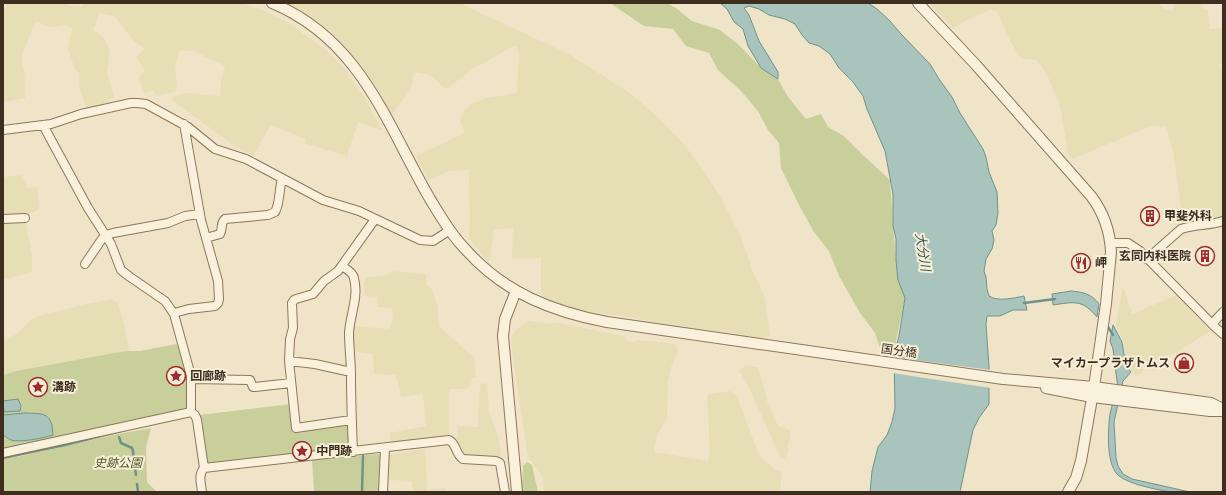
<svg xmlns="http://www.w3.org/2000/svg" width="1226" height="495" font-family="'Zilla Slab','Noto Sans JP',serif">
  <rect width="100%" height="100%" fill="#f0e4c8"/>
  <path fill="#e6deb5" d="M7 3H68L67 5 82 7 83 3H241L260 9 289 23 328 52 344 68 363 95 382 130 358 122 347 156 304 143 306 139 271 125 253 156 235 146 173 101V97L185 93 220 96 221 81 225 66 193 51 180 50 175 66 177 87 175 92 156 96 153 90 145 94 138 78 145 71 136 57 145 49 133 40 114 16 100 13 93 30 104 38 110 49 107 72 114 97 98 107 87 110 79 87V73L75 69 68 50 72 28 65 25 52 27 36 22 22 54V63L25 76V98L6 102 3 100V8L5 9Z
    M286 3H459L569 54 630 93 661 120 683 143 701 167 720 196 741 237 753 272 765 298 770 336 763 338 667 325 628 317 583 311 566 307 551 301 542 296 541 292V258H512L513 228 494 230 489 263 468 237 470 227 469 170 448 171 429 181 416 156 465 133 461 122V118L464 111 472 104 487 98 517 93 519 55 516 45 476 67 446 89 430 75 414 72 411 87 405 97 392 114 366 74 344 45 331 32 315 20Z
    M929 3H1157L1163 8 1172 11 1175 3H1203L1204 9H1208L1209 29 1223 28V64L1219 65 1223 72V218L1186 226 1183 223 1173 150 1166 126 1161 127 1151 126 1072 159 1068 154 1060 105 1048 77 1043 68 1036 60 1023 59 1019 56 1010 41 997 11 990 10 971 18 953 28Z
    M22 175 27 188 37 187 39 204V210L31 213 25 218 32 254V272L3 280V177Z
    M393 271 426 274V284L431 288 438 307 439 326 474 358 476 378H472L471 385 467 389H449V436L443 438 391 448 390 433 426 426 423 394 401 397 396 375 374 374 373 354 351 351 352 326 389 329 393 318 392 308 377 307 378 297 364 296 365 277 383 276Z
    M1124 289 1132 314 1177 295 1210 331 1176 353 1158 358 1140 366 1144 370 1136 377 1129 367 1123 340 1116 326 1122 290Z
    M111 299 118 303 125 328 129 351 16 371 3 375V340L8 339 15 335 30 321 35 317 87 304Z
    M529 321 551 324 554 322 575 326 623 336 626 338 627 341 632 342 638 340 670 343 675 345 678 350V352L671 367 668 383 667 418 657 436 654 452 708 461 710 451 707 397 709 394 730 391 737 397 759 455 774 469 782 472 780 492H544L543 477 528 457 512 351 511 341 512 336 518 328 526 322Z
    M745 366 758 367 768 404 775 418 778 426 791 430 786 460 780 457 750 390 739 370Z
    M481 383 487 384 489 412 499 440 501 455 499 458 463 456 457 445 458 426 479 427 478 415 480 386Z
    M425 449 427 490 445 488 446 492H413L412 481 389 480V455Z"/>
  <path fill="#c9cf9b" d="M610 3H667L676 8 692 21 720 30 739 45 761 68 778 79 788 97 806 119 821 114 828 127 844 136 865 157 890 180 893 226 898 280 905 298 894 351 880 348 875 333 860 313 839 276 829 251 814 232 799 205 781 168 779 143 768 130 758 111 741 91 718 70 709 53 686 46 673 29 644 26Z
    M176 344C178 346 181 349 182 352 189 366 187 392 187 408L171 413 3 451V375L16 371 120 352 129 351H140Z
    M291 404 295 430 350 422 351 449 209 465 207 463 199 415Z
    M151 428 146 447 147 482 157 492H3V459L22 456 118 434Z
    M380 454 383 457 381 492H314L312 460 354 456Z
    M527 462 532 465 538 492H522L523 466Z"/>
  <path fill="#a9c4bc" stroke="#6f938a" d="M720 3H868L877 9 889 20 902 35 930 64 939 79 952 97 960 113 983 149 986 157 989 172 997 192 998 213 996 225 992 231 994 240 992 249 986 259 984 271 986 277 987 289 989 296C998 302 1014 298 1024 296L1027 310H1013L1000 316H987L986 324 989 367V404L979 418 973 430 960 492H870L872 471 878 447 887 435 892 422 895 408 894 355 899 336 905 298 898 280 896 261V239L893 226V194L885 151 867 109 863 96 853 82 839 68 830 54 819 46 809 43 802 35 795 24 785 19 769 15 759 9 749 6 744 8 749 15 759 41 778 72V79L761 68 748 46 743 29 734 22 727 9Z
    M1071 291C1083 292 1092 294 1099 304L1097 317C1082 299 1074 302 1053 305L1052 294Z
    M1113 325 1122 342 1126 366 1131 372 1123 381 1114 422 1116 458 1118 466 1123 474 1132 479 1190 492C1184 492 1177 493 1172 492 1158 490 1126 484 1117 474 1106 462 1108 429 1110 414 1112 404 1116 394 1118 385L1117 381 1113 349 1110 341Z
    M18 399 21 406 20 411 4 412 3 401Z
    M25 413C37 414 48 411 52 425 52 429 53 431 53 435 44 438 19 443 11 440 8 439 5 436 3 435V415Z"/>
  <path fill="#f0e4c8" d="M892 357 991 370V388L892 373Z"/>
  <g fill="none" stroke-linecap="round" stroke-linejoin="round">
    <path stroke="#6f938a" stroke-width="2.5" d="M1024 303 1055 299
      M1106 324 1113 335
      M119 437 121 443 132 448 133 451 136 475
      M3 458 65 445 125 430
      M137 484 138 492
      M362 492 363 456"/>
    <defs>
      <path id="minor" d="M43 125 88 208 111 244 121 270 130 277 165 301 174 314 191 376V412L195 415 197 420 204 468C198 475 201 483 202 492
        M3 130 51 124 81 114 131 103H137L146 104 188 127 215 149 246 159 323 200 359 211 420 240 433 241 450 230
        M3 219 25 218
        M206 238 220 234C223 229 220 223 225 219L268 215 275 212C280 204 279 189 282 179
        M1110 243H1128L1140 251 1216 328 1223 334
        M1147 259 1181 229C1195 224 1209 226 1223 221
        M85 264 102 239 106 235 113 233 168 223 185 216 200 214
        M342 266C346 269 353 272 354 278 359 297 350 315 349 333 349 347 351 361 351 375 351 401 352 426 353 452
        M174 313 189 309 215 306 218 303 219 299 218 281 201 220 184 124
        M1212 324 1223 312
        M289 361 315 364 351 372
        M191 379 250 380 253 387H255L291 383
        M351 420 296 428 289 361 290 339 293 328 292 303 294 300 296 299 313 294 324 281 338 271 373 222
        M3 453 191 412
        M204 468 449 440C457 444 455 454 463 459L496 461 500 463 505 492
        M383 492 385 448"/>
      <path id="tertiary" d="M272 3C361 40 386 123 430 199 441 217 452 236 467 251 505 293 553 312 607 322L1003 379 1094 387 1211 403 1223 409
        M918 3 976 65 1091 196C1104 213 1110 231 1111 252L1106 304 1094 387 1081 461 1076 478 1068 492
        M516 291 505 319 503 336 517 492
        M1046 388 1092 397 1210 411H1223"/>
    </defs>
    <use href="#minor" stroke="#8d765c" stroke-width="10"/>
    <use href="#tertiary" stroke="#8d765c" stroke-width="12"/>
    <use href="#minor" stroke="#faf1dc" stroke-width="8"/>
    <use href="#tertiary" stroke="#faf1dc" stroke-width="10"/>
  </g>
  <defs>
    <symbol id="building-ring" viewBox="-11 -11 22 22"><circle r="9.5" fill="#f7eed8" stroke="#9e2a2b" stroke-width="1.5"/><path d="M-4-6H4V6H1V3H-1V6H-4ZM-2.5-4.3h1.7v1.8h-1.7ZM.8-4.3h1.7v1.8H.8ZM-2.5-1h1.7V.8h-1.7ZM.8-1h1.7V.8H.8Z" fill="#9e2a2b"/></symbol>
    <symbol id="restaurant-ring" viewBox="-11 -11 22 22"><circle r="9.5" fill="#f7eed8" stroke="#9e2a2b" stroke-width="1.5"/><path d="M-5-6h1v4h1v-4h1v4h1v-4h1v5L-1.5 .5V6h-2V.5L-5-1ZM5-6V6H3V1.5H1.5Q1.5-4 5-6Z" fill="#9e2a2b"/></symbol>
    <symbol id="shop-ring" viewBox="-11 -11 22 22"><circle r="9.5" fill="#f7eed8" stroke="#9e2a2b" stroke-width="1.5"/><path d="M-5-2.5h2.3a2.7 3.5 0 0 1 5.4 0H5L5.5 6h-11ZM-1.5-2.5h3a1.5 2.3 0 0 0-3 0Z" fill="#9e2a2b"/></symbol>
    <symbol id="sight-ring" viewBox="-11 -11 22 22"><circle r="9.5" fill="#f7eed8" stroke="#9e2a2b" stroke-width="1.5"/><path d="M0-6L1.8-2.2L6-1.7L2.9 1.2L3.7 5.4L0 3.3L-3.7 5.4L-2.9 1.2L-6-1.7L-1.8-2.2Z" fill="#9e2a2b"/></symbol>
  </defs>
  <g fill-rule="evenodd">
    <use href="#building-ring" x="1139" y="205" width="22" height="22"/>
    <use href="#building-ring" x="1194" y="245" width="22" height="22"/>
    <use href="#restaurant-ring" x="1070" y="252" width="22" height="22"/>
    <use href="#shop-ring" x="1173" y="352" width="22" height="22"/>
    <use href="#sight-ring" x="165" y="365" width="22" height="22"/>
    <use href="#sight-ring" x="27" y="376" width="22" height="22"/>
    <use href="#sight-ring" x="291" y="440" width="22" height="22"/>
  </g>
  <g text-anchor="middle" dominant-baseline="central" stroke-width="4" stroke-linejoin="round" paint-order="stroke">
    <g font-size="12" font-weight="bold" fill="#3d2e20" stroke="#f7eed8" text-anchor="start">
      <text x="1164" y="216">甲斐外科</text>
      <text x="1191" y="256" text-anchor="end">玄同内科医院</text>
      <text x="1095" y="263">岬</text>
      <text x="1170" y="363" text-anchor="end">マイカープラザトムス</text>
      <text x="190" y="376">回廊跡</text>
      <text x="52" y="387">溝跡</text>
      <text x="316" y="451">中門跡</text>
    </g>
    <g font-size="12" fill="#3d2e20" stroke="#f7eed8">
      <text transform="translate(899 351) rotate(8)">国分橋</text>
    </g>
    <g font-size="12" font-style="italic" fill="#4d5a26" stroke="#f7eed8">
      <text x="118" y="463">史跡公園</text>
    </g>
    <g font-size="13" font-style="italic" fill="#2f5d5a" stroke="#f7eed8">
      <text transform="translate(923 252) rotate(81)">大分川</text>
    </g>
  </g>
  <rect width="1226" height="495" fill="none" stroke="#3d2e20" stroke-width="8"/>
</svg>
